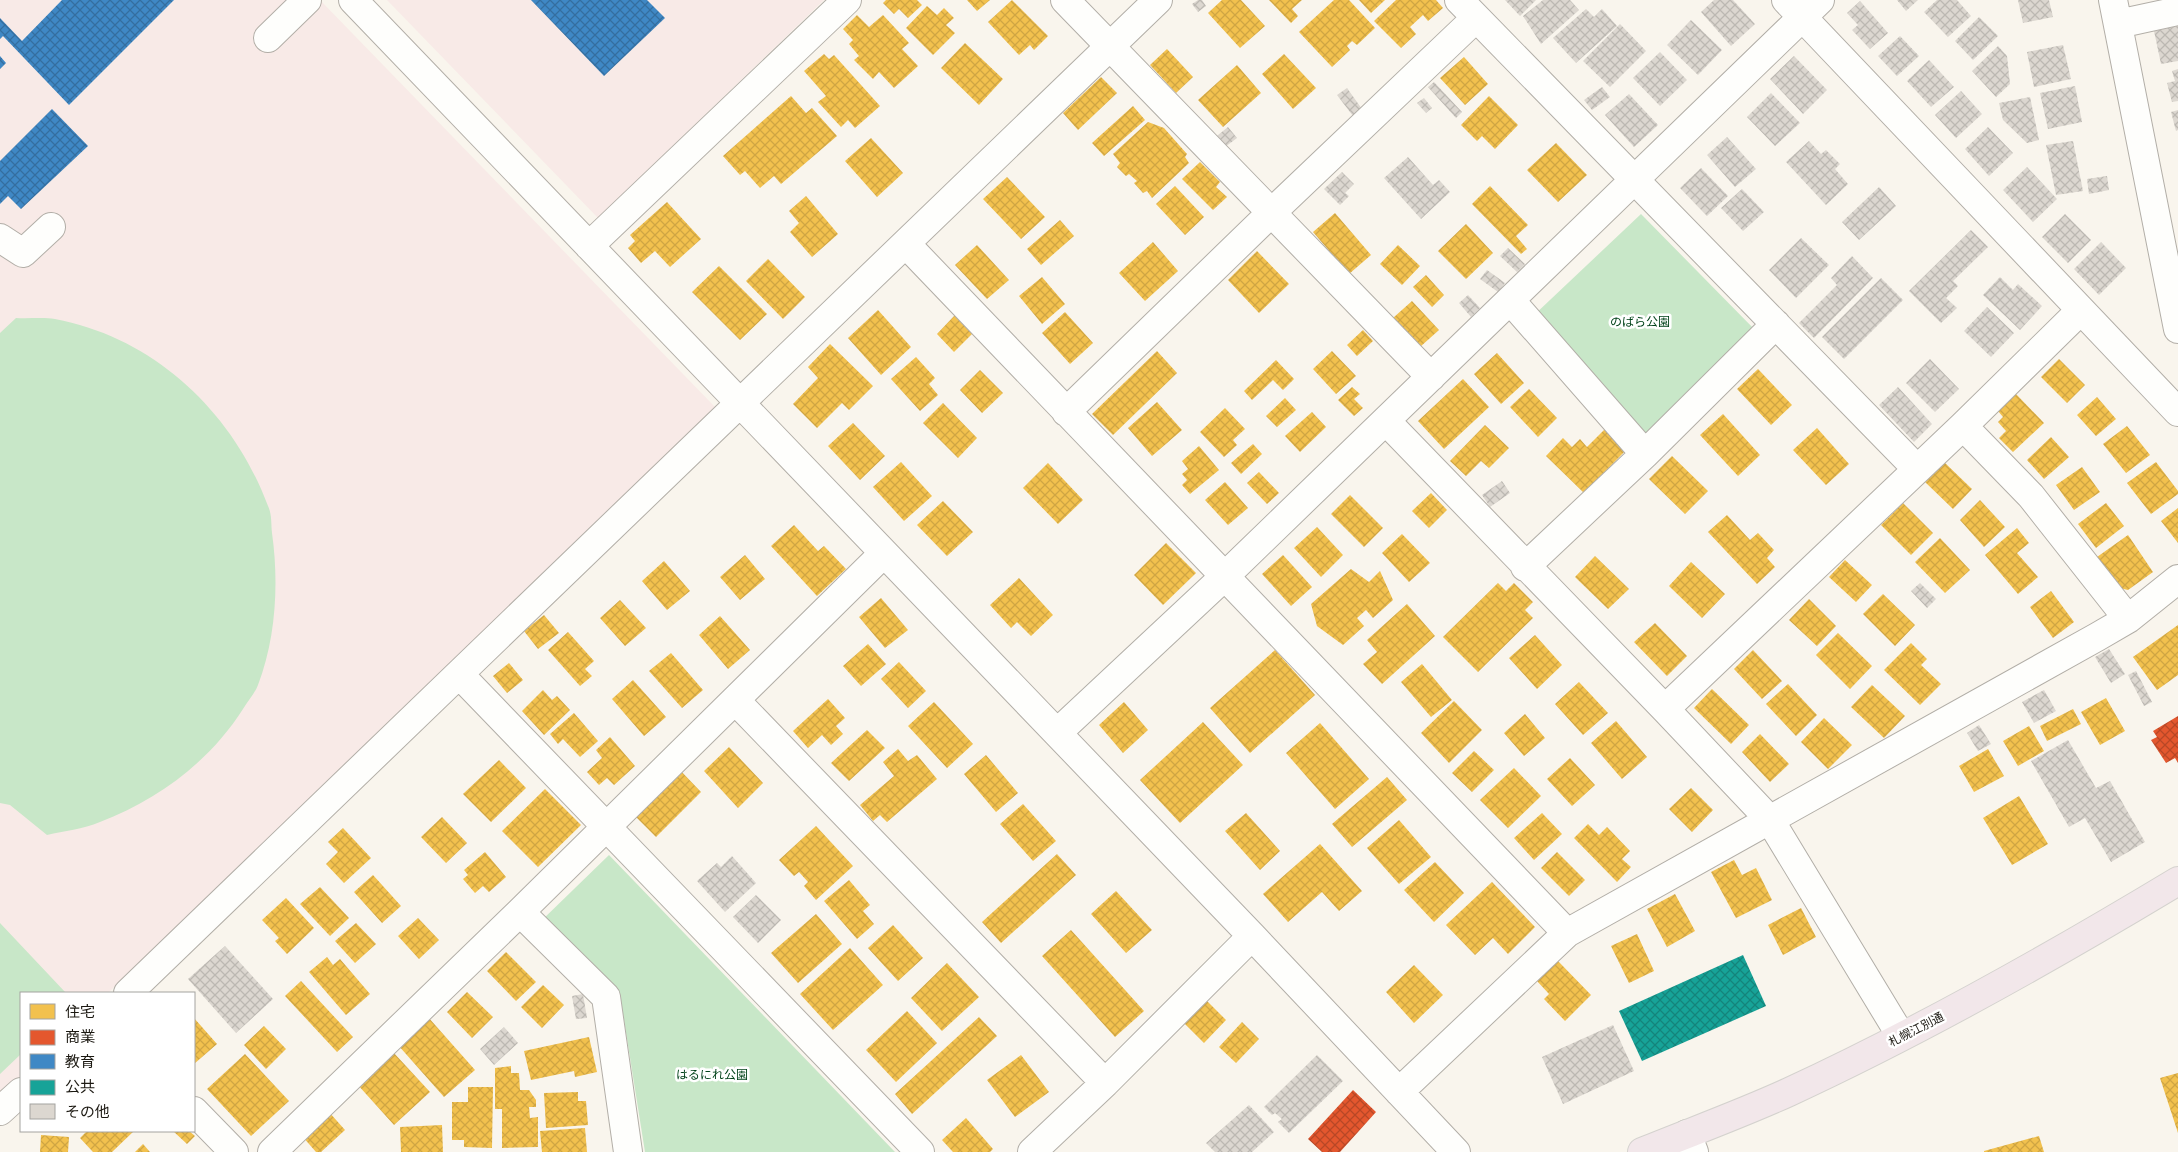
<svg xmlns="http://www.w3.org/2000/svg" width="2178" height="1152" font-family="Poppins,'Noto Sans JP',sans-serif">
  <defs>
    <pattern id="homes-cross-hatch" width="8" height="8" patternUnits="userSpaceOnUse" patternTransform="scale(1.25)"><rect width="8" height="8" fill="#f2c14e"/><path d="M0 0l8 8M0 8l8-8" fill="none" stroke="#cfa543"/></pattern>
    <pattern id="shops-cross-hatch" width="8" height="8" patternUnits="userSpaceOnUse" patternTransform="scale(1.25)"><rect width="8" height="8" fill="#e4572e"/><path d="M0 0l8 8M0 8l8-8" fill="none" stroke="#b84726"/></pattern>
    <pattern id="schools-cross-hatch" width="8" height="8" patternUnits="userSpaceOnUse" patternTransform="scale(1.25)"><rect width="8" height="8" fill="#3f88c5"/><path d="M0 0l8 8M0 8l8-8" fill="none" stroke="#346e9f"/></pattern>
    <pattern id="public-cross-hatch" width="8" height="8" patternUnits="userSpaceOnUse" patternTransform="scale(1.25)"><rect width="8" height="8" fill="#17a398"/><path d="M0 0l8 8M0 8l8-8" fill="none" stroke="#14847b"/></pattern>
    <pattern id="building-cross-hatch" width="8" height="8" patternUnits="userSpaceOnUse" patternTransform="scale(1.25)"><rect width="8" height="8" fill="#dcd7d0"/><path d="M0 0l8 8M0 8l8-8" fill="none" stroke="#bcb8b2"/></pattern>
  </defs>
  <rect width="100%" height="100%" fill="#f9f5ed"/>
  <path fill="#f8eae7" d="M0 0H320L716 408 108 993H21V1076L9 1089 0 1093Z
    M387 0H824L598 218Z"/>
  <path fill="#c8e7c8" d="M1641 214 1757 332 1646 441 1532 317Z
    M16 318C28 319 43 317 55 319 155 338 233 412 268 506 272 514 271 524 272 533 279 583 276 638 258 685 255 693 248 701 243 709 210 761 158 800 100 822 83 829 64 831 47 835L10 805 0 803V333Z
    M609 855 895 1152H645L621 1001 539 923Z
    M0 923 66 993H21V1054L0 1074Z"/>
  <path fill="url(#homes-cross-hatch)" d="M886 0H917L922 5 908 18 899 9 894 14 883 3Z
    M967 0H990L977 11Z
    M1012 0 1048 36 1034 50 1030 45 1019 55 988 22Z
    M1222 0H1241L1265 26 1240 48 1208 13Z
    M1269 0H1302L1292 9 1298 16 1291 23Z
    M1334 0H1349L1375 28 1357 45 1352 41 1347 46 1350 50 1332 67 1299 32Z
    M1359 0H1385L1371 13Z
    M1396 0H1436L1443 8 1428 21 1423 15 1410 27 1416 34 1401 48 1374 21Z
    M927 6 937 15 944 8 954 18 946 25 955 33 933 55 906 28Z
    M857 15 869 27 883 15 909 43 902 49 918 66 894 88 879 72 873 79 854 60 859 56 849 44 853 40 843 29Z
    M965 43 1003 79 979 105 941 68Z
    M1167 49 1193 77 1176 93 1150 65Z
    M824 54 829 59 834 55 880 106 855 128 848 120 841 127 818 102 826 96 804 71Z
    M1284 54 1316 88 1293 109 1262 74Z
    M1464 57 1488 84 1465 105 1440 78Z
    M1237 65 1261 93 1223 127 1198 100Z
    M1101 77 1117 93 1078 130 1063 113Z
    M791 96 806 113 812 108 837 136 781 184 774 176 760 188 745 171 740 175 723 156Z
    M1489 96 1518 125 1495 149 1482 136 1477 141 1461 125Z
    M1133 106 1145 120 1104 156 1092 143Z
    M1148 122 1164 128 1187 154 1185 157 1189 163 1152 198 1147 191 1143 193 1134 183 1137 181 1129 174 1126 176 1117 167 1120 163 1113 154Z
    M871 138 903 173 877 197 845 161Z
    M1556 143 1587 175 1558 202 1527 170Z
    M1200 162 1220 182 1216 187 1227 197 1213 210 1182 179Z
    M1007 177 1045 217 1021 239 983 199Z
    M1175 186 1204 217 1185 235 1156 204Z
    M1490 186 1528 225 1516 236 1527 249 1521 254 1472 204Z
    M806 196 838 234 812 257 790 232 799 223 789 211Z
    M667 202 701 239 670 267 655 251 641 263 628 248 635 241 630 235Z
    M1335 213 1371 255 1349 274 1313 232Z
    M1060 220 1074 236 1041 265 1027 249Z
    M1466 224 1493 253 1466 279 1438 251Z
    M1153 242 1178 271 1145 301 1119 273Z
    M977 245 1009 280 987 299 955 265Z
    M1398 245 1420 266 1402 285 1380 264Z
    M1257 251 1289 284 1259 313 1228 280Z
    M768 259 805 297 783 319 746 281Z
    M719 266 767 314 740 340 692 292Z
    M1426 275 1444 295 1432 307 1413 287Z
    M1042 277 1065 304 1042 324 1019 296Z
    M1412 301 1439 330 1420 347 1393 318Z
    M878 310 911 347 881 375 848 338Z
    M1065 312 1093 343 1070 364 1042 333Z
    M955 315 973 333 954 352 937 334Z
    M1363 330 1373 341 1357 356 1347 345Z
    M830 344 873 386 849 410 842 403 817 428 793 404 818 378 808 367Z
    M1157 351 1177 373 1113 435 1092 414Z
    M1332 351 1356 376 1336 394 1313 369Z
    M1497 353 1524 383 1501 404 1474 374Z
    M916 357 935 378 929 384 938 395 920 411 891 379Z
    M2059 359 2085 385 2067 403 2041 377Z
    M1276 360 1294 379 1283 390 1273 380 1252 400 1244 391Z
    M1758 369 1792 405 1771 425 1737 389Z
    M980 370 1003 393 982 413 960 390Z
    M1463 379 1489 407 1444 449 1418 421Z
    M1352 387 1360 394 1354 399 1363 408 1354 416 1338 400Z
    M1529 389 1557 418 1538 437 1510 407Z
    M2016 394 2044 423 2013 452 1999 438 2006 431 1998 422 2003 417 1998 411Z
    M2097 397 2116 419 2096 436 2077 415Z
    M1285 398 1296 410 1277 427 1266 416Z
    M1157 402 1182 430 1152 456 1128 428Z
    M943 403 977 438 958 458 923 423Z
    M1225 408 1245 429 1233 440 1237 445 1224 457 1200 432Z
    M1312 412 1326 427 1300 452 1285 436Z
    M1723 414 1760 455 1738 476 1700 435Z
    M853 423 885 456 860 480 828 446Z
    M1485 425 1509 448 1489 468 1481 461 1466 476 1450 461Z
    M2127 426 2150 455 2126 473 2103 444Z
    M1607 427 1628 448 1584 493 1546 456 1563 438 1572 447 1580 439 1587 447Z
    M1817 428 1849 464 1826 485 1793 450Z
    M2051 437 2069 457 2044 479 2027 460Z
    M1253 444 1262 454 1241 474 1231 463Z
    M1199 446 1219 470 1190 494 1182 485 1187 480 1182 474 1188 469 1182 461Z
    M1672 456 1708 491 1685 514 1649 479Z
    M901 462 932 496 904 521 873 487Z
    M1944 462 1972 489 1953 509 1925 482Z
    M2156 462 2178 491V494L2151 514 2127 483Z
    M1048 463 1083 500 1058 524 1023 488Z
    M2082 467 2100 492 2074 510 2056 485Z
    M1259 472 1279 493 1267 504 1247 483Z
    M1225 482 1248 508 1228 525 1205 500Z
    M1431 493 1447 510 1429 528 1412 511Z
    M1350 495 1383 528 1364 547 1331 514Z
    M1980 500 2005 527 1984 547 1960 520Z
    M943 501 973 532 947 556 917 525Z
    M1903 503 1933 533 1911 555 1881 525Z
    M2106 503 2124 526 2096 548 2078 524Z
    M2178 508V543L2161 521Z
    M1727 515 1750 540 1758 533 1774 550 1767 558 1775 567 1757 584 1708 532Z
    M794 525 818 551 824 546 846 569 817 596 771 546Z
    M1317 527 1343 555 1321 577 1294 548Z
    M2017 528 2029 543 2017 553 2038 577 2018 594 1985 555Z
    M1402 534 1430 563 1409 582 1382 553Z
    M2128 535 2153 572 2128 590 2119 588 2097 557Z
    M1940 538 1970 570 1945 593 1915 562Z
    M1166 543 1196 573 1163 605 1134 575Z
    M745 555 765 579 740 600 720 577Z
    M1283 555 1312 587 1291 606 1262 574Z
    M1595 556 1629 589 1608 609 1575 577Z
    M1845 560 1872 585 1856 602 1829 577Z
    M664 561 690 591 667 610 642 581Z
    M1691 562 1725 594 1702 618 1669 586Z
    M1351 569 1369 582 1380 571 1393 600 1373 618 1366 610 1357 618 1364 626 1343 645 1317 626 1311 604Z
    M1019 578 1053 615 1031 636 1017 622 1011 628 990 605Z
    M1498 583 1506 591 1514 583 1533 602 1525 610 1533 618 1478 672 1443 637Z
    M2051 591 2074 622 2053 638 2030 607Z
    M1883 594 1915 625 1895 646 1863 614Z
    M881 598 908 630 885 648 859 617Z
    M1809 599 1836 626 1817 646 1789 620Z
    M620 600 646 628 625 646 600 618Z
    M1407 604 1435 636 1382 684 1363 664 1377 652 1367 640Z
    M544 615 559 633 538 649 524 631Z
    M720 616 750 650 728 669 699 635Z
    M1655 623 1687 656 1667 676 1634 642Z
    M2178 625V675L2157 690 2133 657Z
    M568 632 594 661 585 669 592 676 580 686 548 650Z
    M1838 633 1872 666 1850 689 1816 655Z
    M1535 635 1562 665 1537 689 1509 658Z
    M1911 643 1927 659 1921 665 1941 684 1920 705 1884 670Z
    M868 644 886 664 861 686 843 666Z
    M1275 650 1315 695 1250 753 1210 708Z
    M1753 650 1782 681 1762 699 1734 669Z
    M671 653 703 690 682 708 649 671Z
    M899 662 926 691 908 708 881 679Z
    M509 663 523 680 507 693 493 676Z
    M1422 664 1452 700 1431 717 1401 682Z
    M633 680 666 717 644 736 612 699Z
    M1579 682 1608 713 1583 735 1555 704Z
    M1788 684 1817 715 1796 736 1766 704Z
    M1872 685 1905 716 1884 738 1851 707Z
    M1712 689 1749 725 1731 744 1694 708Z
    M543 690 552 700 557 696 570 710 544 735 522 711Z
    M2106 698 2125 731 2100 745 2081 712Z
    M828 699 845 718 836 726 843 734 831 745 822 735 808 748 793 731Z
    M1454 701 1482 730 1449 763 1421 733Z
    M934 702 973 744 947 768 908 726Z
    M1124 702 1148 730 1123 753 1099 725Z
    M2073 709 2081 724 2047 741 2040 726Z
    M574 713 598 741 580 757 563 739 558 744 550 734Z
    M1525 714 1545 738 1524 756 1504 733Z
    M1824 718 1852 745 1828 769 1801 742Z
    M1616 721 1647 757 1622 779 1591 743Z
    M1203 722 1243 765 1180 823 1140 780Z
    M1320 723 1369 779 1335 809 1286 753Z
    M2029 726 2044 751 2018 766 2003 741Z
    M867 730 885 748 849 781 831 763Z
    M1760 734 1789 764 1770 782 1742 752Z
    M610 737 635 766 614 785 607 778 599 785 587 772 602 758 596 750Z
    M729 747 763 783 738 808 704 771Z
    M898 749 908 761 917 755 937 779 887 822 880 815 873 821 860 805 894 776 883 762Z
    M1988 749 2004 776 1974 792 1959 766Z
    M1474 751 1494 770 1472 792 1452 773Z
    M986 755 1018 793 996 812 964 774Z
    M1570 758 1595 785 1572 806 1547 779Z
    M499 760 526 788 491 822 463 794Z
    M677 767 701 792 656 837 632 813Z
    M1514 768 1541 796 1508 828 1480 800Z
    M1387 777 1407 800 1352 847 1332 824Z
    M1691 788 1713 810 1692 832 1669 809Z
    M545 789 581 825 538 867 502 831Z
    M2019 796 2048 844 2012 865 1983 818Z
    M1023 804 1056 841 1033 861 1000 824Z
    M1246 813 1280 851 1260 870 1225 831Z
    M1542 813 1562 834 1534 860 1514 838Z
    M442 817 467 843 446 863 421 837Z
    M1399 820 1431 857 1399 884 1367 848Z
    M1588 824 1599 835 1607 827 1630 851 1622 859 1631 867 1617 882 1574 838Z
    M816 826 853 866 816 900 804 886 808 882 799 872 794 876 779 860Z
    M343 828 371 858 344 883 326 864 338 852 328 842Z
    M1320 844 1362 891 1339 911 1322 892 1288 922 1263 894Z
    M485 852 506 877 489 892 483 886 475 893 463 879 468 875 464 870Z
    M1557 852 1585 880 1569 896 1541 868Z
    M1057 854 1076 875 1001 943 982 922Z
    M1734 860 1742 875 1756 868 1772 900 1736 918 1711 872Z
    M1435 862 1464 893 1434 922 1404 890Z
    M373 875 401 906 382 923 354 892Z
    M849 880 870 905 863 911 874 924 857 939 824 901Z
    M1492 882 1535 927 1508 954 1493 938 1475 955 1446 925Z
    M320 887 349 918 330 936 300 904Z
    M1116 891 1152 930 1126 953 1091 914Z
    M1675 894 1695 931 1667 947 1647 909Z
    M286 898 314 928 287 954 275 941 279 938 262 920Z
    M1801 908 1816 937 1783 955 1768 925Z
    M816 914 842 944 798 983 771 953Z
    M418 918 439 940 419 959 398 936Z
    M356 923 376 944 355 963 335 941Z
    M893 925 923 958 898 981 868 948Z
    M1071 930 1144 1011 1115 1037 1042 956Z
    M1637 934 1654 971 1629 983 1611 946Z
    M850 948 883 985 833 1030 800 994Z
    M506 952 536 982 516 1001 487 971Z
    M327 957 333 965 340 959 370 994 346 1015 309 972Z
    M1558 961 1591 995 1565 1021 1544 999 1549 994 1537 981Z
    M947 963 979 997 942 1031 911 998Z
    M1414 965 1443 995 1414 1023 1386 992Z
    M301 981 353 1037 337 1052 285 996Z
    M543 985 564 1005 542 1028 521 1007Z
    M467 992 493 1017 472 1038 447 1012Z
    M1205 999 1226 1020 1204 1043 1183 1022Z
    M907 1011 937 1043 896 1082 866 1050Z
    M428 1017 475 1070 444 1097 398 1045Z
    M979 1017 997 1036 912 1114 895 1094Z
    M194 1018 217 1044 194 1064Z
    M1242 1022 1259 1039 1236 1063 1219 1047Z
    M264 1026 286 1049 266 1069 244 1045Z
    M589 1037 597 1072 575 1077 574 1071 531 1080 524 1051Z
    M393 1052 430 1092 394 1125 357 1084Z
    M245 1054 289 1101 251 1136 207 1089Z
    M1021 1055 1049 1092 1015 1117 987 1080Z
    M511 1066V1073H519L520 1090H529L536 1100V1107H529L530 1118 538 1117V1147L502 1148V1109H495V1068Z
    M2178 1073V1133L2160 1078Z
    M468 1087H493L492 1148 464 1147V1140H452V1102H468Z
    M578 1092V1101H586L588 1125 546 1128 544 1093Z
    M329 1112 345 1130 321 1152H316L302 1136Z
    M966 1118 993 1149 990 1152H953L942 1140Z
    M442 1125 443 1152H401L400 1127Z
    M585 1128 587 1152H542L540 1131Z
    M87 1131H134L112 1152H93L80 1138Z
    M173 1131H189L195 1136 187 1144Z
    M41 1135 69 1137 68 1152H40Z
    M2039 1136 2044 1152H1984V1151Z
    M143 1144 150 1152H135Z"/>
  <path fill="url(#shops-cross-hatch)" d="M2178 716V763L2175 758 2166 763 2151 740 2157 737 2153 731Z
    M1353 1090 1376 1112 1340 1152H1322L1308 1139Z"/>
  <path fill="url(#schools-cross-hatch)" d="M62 0H174L69 105 3 36 0 39V18L22 41Z
    M531 0H647L665 18 604 76Z
    M0 56 6 63 0 69Z
    M52 109 88 146 21 209 8 196 0 204V161Z"/>
  <path fill="url(#public-cross-hatch)" d="M1743 955 1766 1006 1642 1061 1619 1011Z"/>
  <path fill="url(#building-cross-hatch)" d="M1198 0H1202L1206 6 1198 12 1192 4Z
    M1505 0H1536L1520 16Z
    M1543 0H1570L1579 10 1541 44 1523 16Z
    M1714 0H1733L1755 24 1731 46 1701 12Z
    M1897 0H1918L1906 11Z
    M1937 0H1957L1971 16 1948 37 1924 12Z
    M2018 0H2049L2053 17 2023 23Z
    M1860 1 1888 33 1870 49 1852 30 1858 25 1847 13Z
    M1586 9 1594 17 1602 9 1617 26 1576 63 1553 38Z
    M1979 17 1998 36 1973 60 1955 41Z
    M1691 20 1722 50 1698 75 1667 45Z
    M1620 24 1646 51 1610 87 1583 61Z
    M2178 26V61L2161 64 2154 31Z
    M1900 36 1919 56 1897 76 1878 56Z
    M2063 45 2071 79 2034 87 2027 52Z
    M1998 46 2007 56 2010 84 1996 97 1972 71Z
    M1660 52 1687 80 1660 106 1633 78Z
    M1794 56 1827 90 1803 114 1770 79Z
    M1929 60 1954 87 1931 107 1907 81Z
    M2178 69V101L2172 102 2167 83 2175 81 2172 71Z
    M1434 82 1462 112 1456 118 1428 87Z
    M2075 86 2082 122 2048 129 2040 93Z
    M1602 87 1610 97 1592 110 1584 100Z
    M1347 88 1362 109 1353 116 1337 95Z
    M1961 91 1982 114 1956 138 1935 115Z
    M1771 93 1800 123 1775 146 1747 117Z
    M1629 94 1658 125 1634 147 1605 115Z
    M2030 97 2039 140 2027 143 2003 120 1999 103Z
    M1424 98 1432 108 1426 113 1417 103Z
    M2178 110V130L2176 131 2171 112Z
    M1228 127 1237 138 1221 150 1213 139Z
    M1988 127 2013 153 1989 176 1965 149Z
    M1727 137 1756 169 1735 187 1707 155Z
    M1809 141 1821 154 1826 150 1840 164 1835 169 1848 184 1826 205 1786 162Z
    M2073 141 2083 191 2056 195 2046 145Z
    M1408 157 1433 185 1439 180 1450 192 1421 219 1384 178Z
    M2027 167 2057 199 2033 222 2003 190Z
    M1701 168 1728 196 1707 216 1680 188Z
    M1342 172 1354 184 1345 193 1349 196 1340 205 1324 189Z
    M2107 176 2109 190 2089 194 2087 179Z
    M1879 187 1896 206 1859 240 1842 222Z
    M1742 189 1764 212 1743 231 1721 208Z
    M2065 214 2091 240 2068 263 2042 237Z
    M1971 230 1988 247 1953 281 1958 286 1946 298 1957 308 1941 323 1909 291Z
    M1801 238 1829 265 1796 298 1769 270Z
    M2101 242 2126 268 2099 295 2074 269Z
    M1508 248 1525 264 1517 272 1500 256Z
    M1852 256 1873 278 1814 338 1799 323 1837 285 1831 278Z
    M1487 270 1505 283 1498 292 1480 279Z
    M2000 277 2013 290 2018 284 2042 306 2020 330 1983 295Z
    M1881 278 1903 300 1844 359 1822 337Z
    M1468 295 1480 308 1471 317 1459 303Z
    M1987 307 2014 333 1991 357 1964 331Z
    M1930 359 1959 389 1935 412 1906 383Z
    M1898 387 1932 424 1914 442 1879 405Z
    M1502 481 1510 493 1490 507 1482 495Z
    M1920 583 1936 599 1927 608 1911 591Z
    M2109 649 2125 674 2111 683 2095 657Z
    M2136 671 2152 702 2144 706 2128 675Z
    M2044 690 2056 711 2034 723 2022 702Z
    M1979 725 1991 744 1978 751 1967 733Z
    M2068 740 2096 788 2110 781 2145 842 2111 862 2085 818 2069 827 2031 761Z
    M732 856 756 883 725 912 697 881 717 863 721 867Z
    M756 895 781 920 758 943 733 917Z
    M225 946 273 999 236 1033 188 979Z
    M583 994 587 1018 576 1019 572 996Z
    M1613 1025 1634 1071 1563 1104 1542 1057Z
    M504 1027 518 1043 494 1065 480 1049Z
    M1317 1055 1343 1081 1289 1133 1278 1122 1282 1119 1275 1113 1272 1115 1264 1107Z
    M1249 1105 1274 1132 1252 1152H1215L1206 1143Z"/>
  <g fill="none" stroke-linecap="round" stroke-linejoin="round">
    <defs>
      <path id="minor" d="M353 0 1252 936 1456 1152
        M1065 0 1431 377
        M1459 0 1917 469
        M1786 0 2178 412
        M2113 0 2178 329
        M2118 24 2178 11
        M268 38 307 0
        M0 238 23 253 51 227
        M906 244 1567 933
        M589 246 847 0
        M1511 301 1645 454
        M1066 412 1271 213 1476 18
        M1386 421 1665 709 1770 820 1901 1036
        M1963 426 2031 496 2128 619
        M1525 567 1645 454 1776 324
        M459 674 920 1152
        M735 700 1105 1083
        M1665 709 1963 426 2081 310
        M1057 733 1225 576 1820 0
        M520 912 606 997 628 1152
        M128 993 1158 0
        M1399 1092 1567 933 2097 637 2128 619 2178 579
        M0 1111 21 1092
        M194 1111 234 1152
        M1687 1134 1694 1152
        M272 1152 520 912 884 553
        M1032 1152 1105 1083 1252 936"/>
      <path id="highway" d="M1642 1152C1691 1132 1741 1114 1789 1092 1923 1030 2052 957 2178 881"/>
    </defs>
    <use href="#minor" stroke="#b2aea7" stroke-width="30"/>
    <use href="#highway" stroke="#d4d2ce" stroke-width="30"/>
    <use href="#minor" stroke="#fefefc" stroke-width="28"/>
    <use href="#highway" stroke="#f2e7ea" stroke-width="28"/>
  </g>
  <g text-anchor="middle" dominant-baseline="central" stroke-width="5" stroke-linejoin="round" paint-order="stroke">
    <g font-size="12" fill="#014219" stroke="#fff">
      <text x="1640" y="321">のばら公園</text>
      <text x="712" y="1074">はるにれ公園</text>
    </g>
    <g font-size="12" fill="#1c1912" stroke="#fff">
      <text transform="translate(1916 1029) rotate(-27)">札幌江別通</text>
    </g>
  </g>
  <rect x="20" y="992" width="175" height="140" fill="#ffffff" stroke="#a4a3a0"/>
  <rect x="30" y="1004" width="25" height="15" fill="#f2c14e" stroke="#a4a3a0"/>
  <text x="65" y="1017" font-size="15" fill="#1c1912">住宅</text>
  <rect x="30" y="1030" width="25" height="15" fill="#e4572e" stroke="#a4a3a0"/>
  <text x="65" y="1042" font-size="15" fill="#1c1912">商業</text>
  <rect x="30" y="1054" width="25" height="15" fill="#3f88c5" stroke="#a4a3a0"/>
  <text x="65" y="1067" font-size="15" fill="#1c1912">教育</text>
  <rect x="30" y="1080" width="25" height="15" fill="#17a398" stroke="#a4a3a0"/>
  <text x="65" y="1092" font-size="15" fill="#1c1912">公共</text>
  <rect x="30" y="1104" width="25" height="15" fill="#dcd7d0" stroke="#a4a3a0"/>
  <text x="65" y="1117" font-size="15" fill="#1c1912">その他</text>
</svg>
